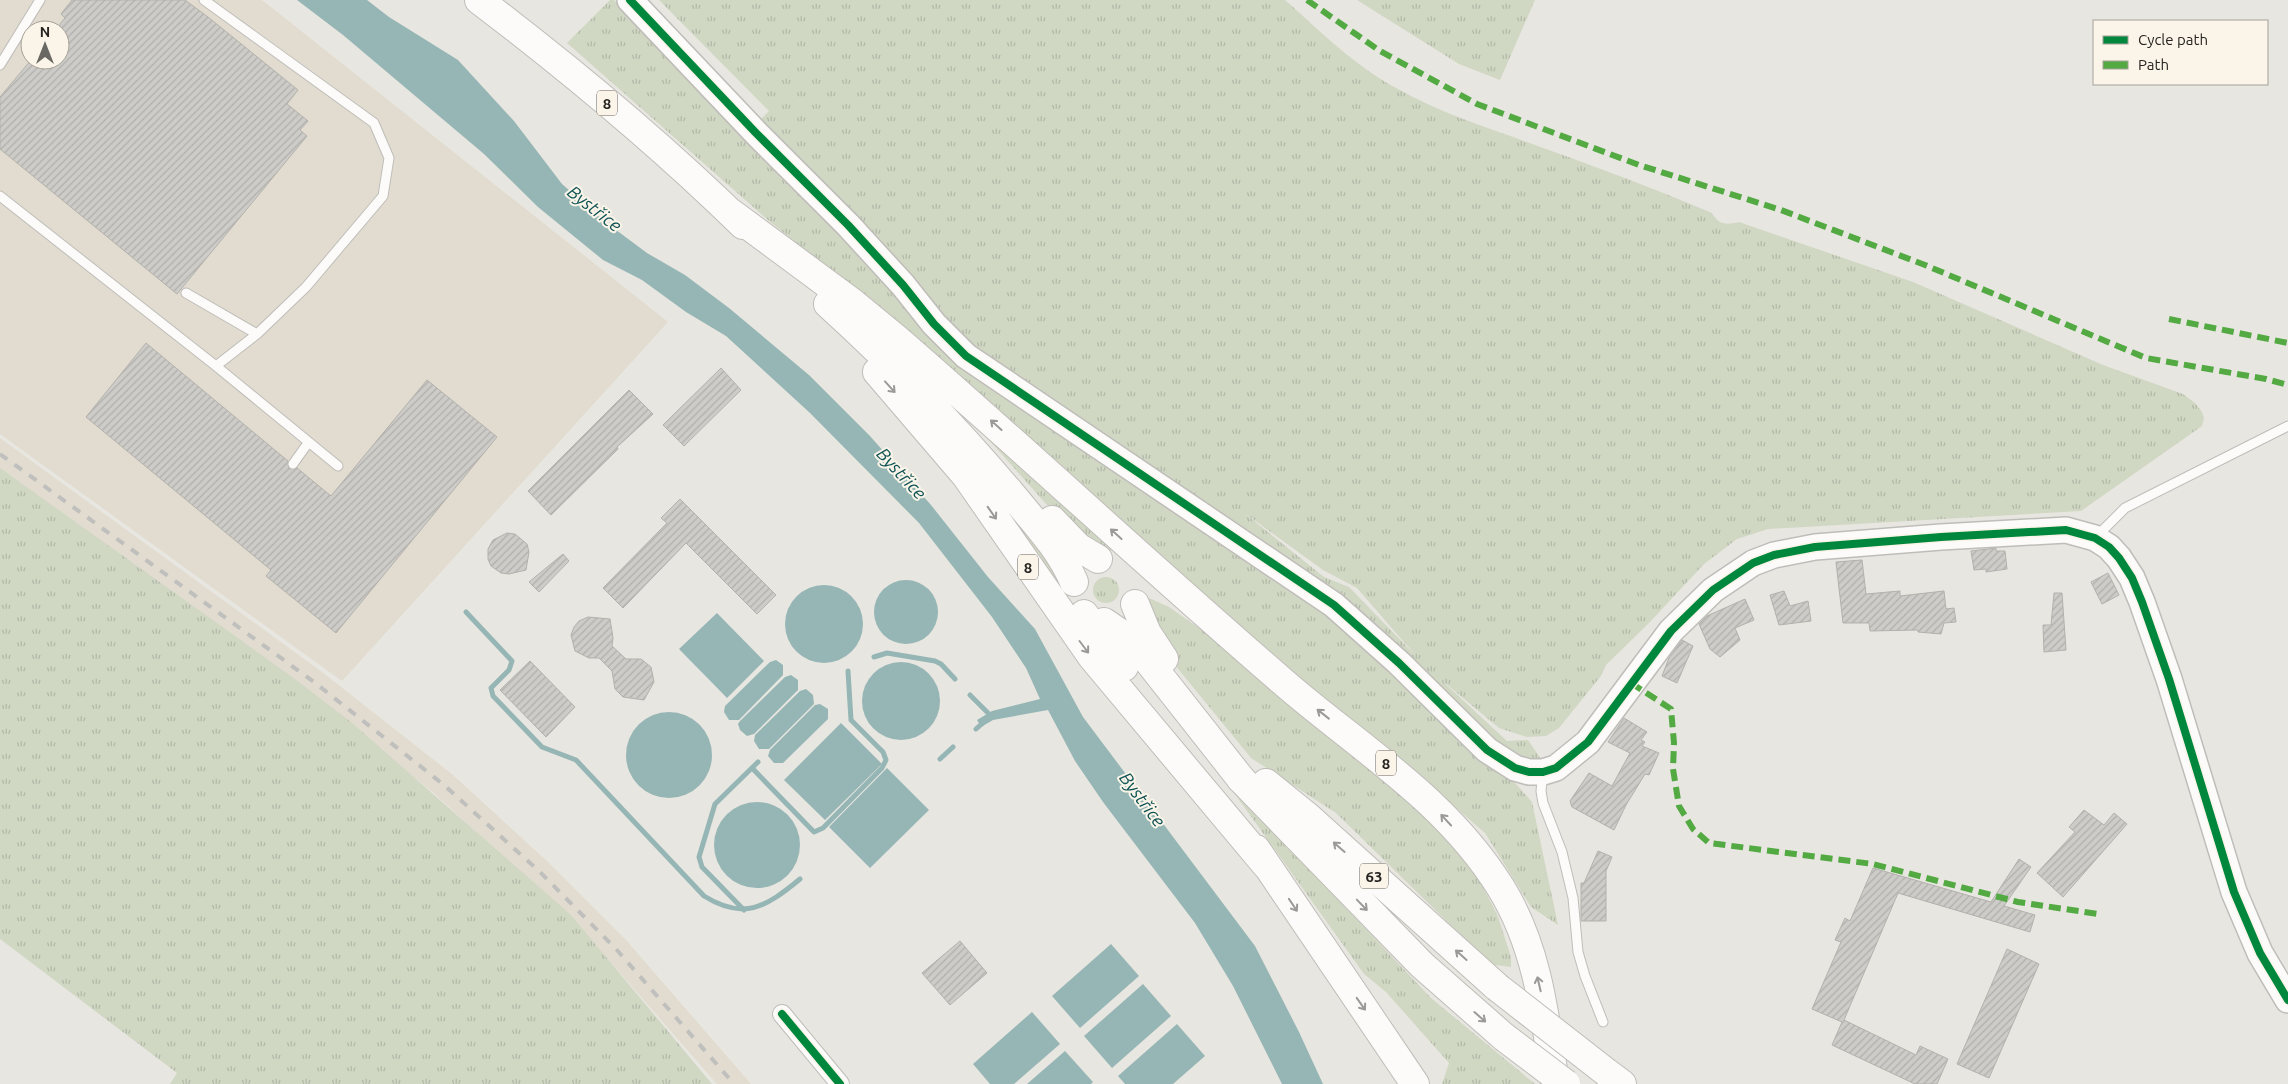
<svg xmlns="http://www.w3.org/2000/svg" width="2288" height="1084" font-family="Ubuntu,sans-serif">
  <defs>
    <pattern id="grass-tufts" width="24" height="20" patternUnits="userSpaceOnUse" patternTransform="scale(1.25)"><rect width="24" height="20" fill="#d0d7c3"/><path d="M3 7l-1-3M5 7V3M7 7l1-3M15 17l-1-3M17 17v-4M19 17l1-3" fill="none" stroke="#b2b8a7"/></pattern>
    <pattern id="building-hatch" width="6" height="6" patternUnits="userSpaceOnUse" patternTransform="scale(1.25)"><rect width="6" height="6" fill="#ceccc8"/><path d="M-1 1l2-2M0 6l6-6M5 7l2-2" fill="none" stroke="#b1afac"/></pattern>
  </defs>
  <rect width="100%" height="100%" fill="#e8e6e0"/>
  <path fill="#e1dccf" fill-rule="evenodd" d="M0 0H262L668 322 342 681 0 434ZM30 30H60V60H30Z
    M0 438 322 672 453 775 549 863 626 940 751 1084H717L607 958 499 853 436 795 336 715 0 470Z"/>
  <path fill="url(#grass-tufts)" fill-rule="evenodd" d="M610 0H614L716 101 946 347 1180 509 1367 644 1514 782 1532 802 1558 925 1531 907 1485 833 1418 775 1214 613 856 291 768 220 567 43Z
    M659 0H1285C1320 31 1356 67 1398 89 1440 113 1489 128 1535 145 1594 166 1653 188 1712 213 1719 225 1726 225 1739 222L1913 282 2103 365 2183 394 2195 403 2202 412 2204 418 2202 426 2081 511 1768 529 1737 539 1704 564 1649 623 1606 665 1601 676 1559 728 1546 736 1527 737 1499 728 1439 678 1507 741 1528 740 1543 762 1512 755 1342 601 969 344 855 214 759 121 769 111ZM1243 512 1323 570 1357 588 1416 656 1349 587 1324 577Z
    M1357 0H1535L1500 80 1459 64Z
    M974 423 1126 552 1106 550 1072 533Z
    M965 450 1061 572 1060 590Z
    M0 468 295 679 352 723 571 915 712 1084H170L177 1073 0 939Z
    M1093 590a13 13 0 1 1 26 0a13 13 0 1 1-26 0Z
    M1149 598 1169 607 1206 633 1379 770 1450 841 1477 876 1497 914 1511 957V967L1495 965 1468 942 1336 813 1251 758 1170 659 1146 599Z
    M1127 649 1292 851 1431 998 1535 1084H1442L1449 1063 1386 992 1364 974 1197 741 1124 654Z"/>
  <path fill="#96b6b5" d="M297 0H367L389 17 458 60 514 121 562 184 604 221 647 253 685 275 729 308 809 375 870 436 931 505 988 577 1035 629 1083 717 1255 946 1299 1032 1323 1084H1282L1233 986 1195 923 1103 802 1075 761 1048 710 993 720 981 727 977 720 992 711 1040 699 1026 668 992 617 919 523 810 413 726 336 686 312 642 280 603 260 538 207 484 154 343 35Z
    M874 612a32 32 0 1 1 64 0a32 32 0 1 1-64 0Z
    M785 624a39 39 0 1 1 78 0a39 39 0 1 1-78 0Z
    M717 613 764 661 727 698 679 649Z
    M776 660 783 665V675L739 720H729L724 712 725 706 770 662Z
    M862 701a39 39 0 1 1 78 0a39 39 0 1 1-78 0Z
    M791 675 798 680V690L754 734 747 736 740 730 738 724 740 721 785 677Z
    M806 689 813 695 814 704 769 749H759L754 741 755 735 800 691Z
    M820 704 828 709V719L783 763H774L768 756 770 750 815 705Z
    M626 755a43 43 0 1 1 86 0a43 43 0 1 1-86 0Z
    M841 723 882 764 825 820 784 780Z
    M887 768 929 810 870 868 829 827Z
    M714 845a43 43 0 1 1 86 0a43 43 0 1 1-86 0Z
    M1111 944 1139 976 1080 1028 1052 996Z
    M1143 984 1171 1016 1112 1068 1084 1036Z
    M1032 1012 1060 1044 1014 1084H990L973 1064Z
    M1177 1024 1205 1056 1173 1084H1125L1118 1076Z
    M1065 1051 1093 1082 1091 1084H1027Z"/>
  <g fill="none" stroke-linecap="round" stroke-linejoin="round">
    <path stroke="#96b6b5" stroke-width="5" d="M466 612 512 661 509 670 491 688 493 696 542 747 576 760 704 896C744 921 766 907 800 879
      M874 657 887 653 935 661 941 664 955 679
      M970 695 991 716
      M976 729 985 721
      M940 759 953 747
      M752 768 814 832 823 828 882 768 886 760 883 752 851 720 848 671
      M744 910 702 867 699 857 715 804 758 762"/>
  </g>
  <path fill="url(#building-hatch)" stroke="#b3b1ac" d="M72 0H185L208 17 298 90 287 104 308 121 300 130 307 136 177 294 0 149V97L31 60H60V24L65 18 61 14Z
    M146 343 288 461 289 469 297 468 331 496 427 380 497 437 336 633 266 576 271 570 86 417Z
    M721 368 741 390 684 446 663 425Z
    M629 390 653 414 617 447 618 449 551 515 528 491Z
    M680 499 776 595 757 614 686 543 623 608 603 588 667 523 661 518Z
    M507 533 515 534 527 544 529 552 526 570 509 574 501 573 491 566 488 559V549L493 540Z
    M1996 548V551H2005L2007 569 1986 572V569L1974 570 1971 551Z
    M563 554 569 561 539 592 529 582Z
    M1862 560 1866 594 1900 591V596L1944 591 1946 609 1954 608 1956 622 1944 623 1941 634 1918 632V630L1870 631 1869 623H1843L1836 562Z
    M2108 573 2119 595 2102 604 2091 582Z
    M1784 591 1790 606 1808 601 1811 621 1779 625 1770 595Z
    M2054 593H2062L2066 650 2044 652 2043 625H2051Z
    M1745 599 1754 620 1735 628 1740 640 1720 657 1710 649 1699 624 1707 616Z
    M588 617 610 619 613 638 612 646 626 659H641L651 667 654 682 644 700 623 697 615 689 612 671 599 658H589L575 651 571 635 574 627 579 621Z
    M1682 640 1693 646 1677 683 1662 676 1669 658Z
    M530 661 575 707 546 737 500 690Z
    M1624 718 1647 732 1641 740 1645 742 1642 746 1659 753 1649 775 1645 774 1626 805 1614 830 1572 807 1570 801 1589 773 1612 786 1630 753 1608 742Z
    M2084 810 2104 825 2114 813 2127 824 2063 897 2037 873 2075 832 2069 827Z
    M1598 851 1612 857 1606 871V921H1581V883H1584Z
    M2019 859 2031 867 2004 906 2035 915 2030 932 1898 893 1844 1020 1916 1055 1920 1046 1948 1059 1937 1084H1915L1832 1045 1842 1022 1812 1009 1841 942 1835 940 1845 918 1850 921 1873 868 1991 902Z
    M960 941 987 973 950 1005 922 973Z
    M2007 949 2039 964 1989 1078 1957 1064Z"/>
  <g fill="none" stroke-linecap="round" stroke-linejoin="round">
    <defs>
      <path id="lane" d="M0 65 40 0
        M0 196 216 366 257 334 306 287 383 196 389 158 374 123 204 0
        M186 293 257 334
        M216 366 338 466
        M293 464 308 443
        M2097 536 2125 508 2288 426
        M1543 772 1541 791 1543 803 1562 852 1573 898 1578 952 1585 976 1603 1022"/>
      <path id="street" d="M782 1014 840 1084"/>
      <path id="secondary" d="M630 0 756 133 848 225 903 285 934 324 966 356 1334 605 1399 663 1487 750 1515 768 1529 772H1543L1556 768 1588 742 1671 631 1713 590 1753 563 1774 555 1815 547 1941 537 2066 530 2095 538 2109 547 2119 558 2132 578 2142 602 2169 679 2234 892 2260 953 2288 1000"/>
      <path id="primary" d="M479 0C571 70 661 145 743 225
        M730 212 853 303 898 340C1027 452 1152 569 1282 681 1359 748 1445 798 1501 888 1538 948 1545 1016 1555 1084
        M828 304C894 364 955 427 1013 496 1036 524 1060 549 1074 582
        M877 372 966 476 1092 657 1266 865
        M1052 520 1078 547 1098 559
        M1135 604 1147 633 1164 659
        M1084 614 1124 667
        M1104 622 1126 637 1141 652 1241 779
        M1256 849 1415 1084"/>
      <path id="highway" d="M1241 779 1422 965 1504 1037
        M1266 783 1308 817 1497 987
        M1606 1072 1622 1084"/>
    </defs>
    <use href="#lane" stroke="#bfbdb9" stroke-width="11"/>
    <use href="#street" stroke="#bfbdb9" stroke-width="20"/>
    <use href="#secondary" stroke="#bfbdb9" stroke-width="28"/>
    <use href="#primary" stroke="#bfbdb9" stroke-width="30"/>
    <use href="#highway" stroke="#bfbdb9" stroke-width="30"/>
    <use href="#lane" stroke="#fcfbfa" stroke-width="9"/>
    <use href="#street" stroke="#fcfbfa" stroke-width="18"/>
    <use href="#secondary" stroke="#fcfbfa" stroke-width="25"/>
    <use href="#primary" stroke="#fcfbfa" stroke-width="28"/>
    <use href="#highway" stroke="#fcfbfa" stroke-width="28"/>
    <path stroke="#bfbfbd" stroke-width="4" stroke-dasharray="9 9" stroke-linecap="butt" d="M0 454 314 682 444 785 540 872 616 949 734 1084"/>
    <defs>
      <path id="highway-bridge" d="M1497 987 1606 1072
        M1504 1037 1566 1084"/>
    </defs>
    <use href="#highway-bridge" stroke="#bfbdb9" stroke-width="30" stroke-linecap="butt"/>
    <use href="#highway-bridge" stroke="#fcfbfa" stroke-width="28"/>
    <path stroke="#53aa43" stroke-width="6" stroke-dasharray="12 6" stroke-linecap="butt" d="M1307 0 1380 51 1477 104 1639 165 1781 210 1925 265 2146 358 2266 379 2288 385
      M2169 319 2288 343
      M1631 683 1671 709 1674 743 1673 769 1679 806 1693 829 1709 843 1873 864 2018 902 2098 914"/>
    <defs>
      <path id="cycleway" d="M630 0 756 133 848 225 903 285 934 324 966 356 1334 605 1399 663 1487 750 1515 768 1529 772H1543L1556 768 1588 742 1671 631 1713 590 1753 563 1774 555 1815 547 1941 537 2066 530 2095 538 2109 547 2119 558 2132 578 2142 602 2169 679 2234 892 2260 953 2288 1000
        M782 1014 840 1084"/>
    </defs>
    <use href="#cycleway" stroke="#faf4e9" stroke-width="11"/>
    <use href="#cycleway" stroke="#00873e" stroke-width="8"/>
  </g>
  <defs><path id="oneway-shaft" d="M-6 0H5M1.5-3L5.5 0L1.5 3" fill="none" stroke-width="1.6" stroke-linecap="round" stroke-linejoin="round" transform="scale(1.25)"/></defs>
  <g stroke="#9c9a98">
    <use href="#oneway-shaft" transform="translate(890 387) rotate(48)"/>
    <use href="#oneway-shaft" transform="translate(996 425) rotate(-138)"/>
    <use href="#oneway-shaft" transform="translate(992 513) rotate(55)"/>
    <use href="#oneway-shaft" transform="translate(1116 534) rotate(-138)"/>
    <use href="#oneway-shaft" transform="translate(1084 647) rotate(53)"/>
    <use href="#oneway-shaft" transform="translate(1323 714) rotate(-142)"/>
    <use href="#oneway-shaft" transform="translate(1446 820) rotate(-133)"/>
    <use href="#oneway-shaft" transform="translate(1339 847) rotate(-139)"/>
    <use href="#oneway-shaft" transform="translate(1293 905) rotate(56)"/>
    <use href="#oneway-shaft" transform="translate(1362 905) rotate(46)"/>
    <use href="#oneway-shaft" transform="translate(1461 955) rotate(-138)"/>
    <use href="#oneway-shaft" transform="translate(1539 984) rotate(-103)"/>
    <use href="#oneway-shaft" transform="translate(1361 1004) rotate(55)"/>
    <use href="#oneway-shaft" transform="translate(1480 1017) rotate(41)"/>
  </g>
  <g text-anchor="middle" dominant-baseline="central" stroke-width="4" stroke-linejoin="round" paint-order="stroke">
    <g fill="#faf4e9" stroke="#66625c" stroke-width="1">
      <rect x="597" y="90.5" width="20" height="25" rx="4"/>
      <rect x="1018" y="554.5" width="20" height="25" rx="4"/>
      <rect x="1376" y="750.5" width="20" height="25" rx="4"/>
      <rect x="1360" y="863.5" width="28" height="25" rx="4"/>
    </g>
    <g font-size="15" font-weight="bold" fill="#262420">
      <text x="607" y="103">8</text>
      <text x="1028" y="567">8</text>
      <text x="1386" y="763">8</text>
      <text x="1374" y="876">63</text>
    </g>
    <g font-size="18" font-style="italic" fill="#0f5355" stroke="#faf4e9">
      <text transform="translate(595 208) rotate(38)">Bystřice</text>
      <text transform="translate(902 473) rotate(47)">Bystřice</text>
      <text transform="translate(1143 799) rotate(53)">Bystřice</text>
    </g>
  </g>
  <rect x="2093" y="20" width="175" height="65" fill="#faf4e9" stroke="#a5a199"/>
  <rect x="2103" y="36" width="25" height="8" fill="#00873e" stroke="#a5a199"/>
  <text x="2138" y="45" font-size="15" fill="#262420">Cycle path</text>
  <rect x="2103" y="61" width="25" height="8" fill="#53aa43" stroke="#a5a199"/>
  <text x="2138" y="70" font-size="15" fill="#262420">Path</text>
  <g transform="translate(45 45)"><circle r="24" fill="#faf4e9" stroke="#a5a199"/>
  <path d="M0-4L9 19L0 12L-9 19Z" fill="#6a6863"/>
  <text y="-8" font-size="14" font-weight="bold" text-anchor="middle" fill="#262420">N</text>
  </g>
</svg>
